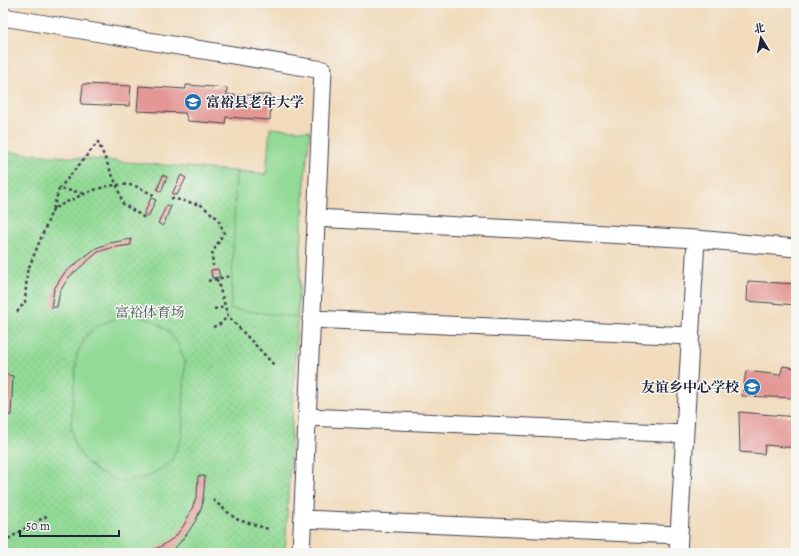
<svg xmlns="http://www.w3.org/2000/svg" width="799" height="556" font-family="Alegreya,'Noto Serif SC',serif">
  <defs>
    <pattern id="green-dots" width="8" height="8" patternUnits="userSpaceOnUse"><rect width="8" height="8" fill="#92da95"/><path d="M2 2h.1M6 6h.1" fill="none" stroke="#7ebb81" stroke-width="1.8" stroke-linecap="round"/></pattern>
  </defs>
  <rect width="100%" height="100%" fill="#f6f6f2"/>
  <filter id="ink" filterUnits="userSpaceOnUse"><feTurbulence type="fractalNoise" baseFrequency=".025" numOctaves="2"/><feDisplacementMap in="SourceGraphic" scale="8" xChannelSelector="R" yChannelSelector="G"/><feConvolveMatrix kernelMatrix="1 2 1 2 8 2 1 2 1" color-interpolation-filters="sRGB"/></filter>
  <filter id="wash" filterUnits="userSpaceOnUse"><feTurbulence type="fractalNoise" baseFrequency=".012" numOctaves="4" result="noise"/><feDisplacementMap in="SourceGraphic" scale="16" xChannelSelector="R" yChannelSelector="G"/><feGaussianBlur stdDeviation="0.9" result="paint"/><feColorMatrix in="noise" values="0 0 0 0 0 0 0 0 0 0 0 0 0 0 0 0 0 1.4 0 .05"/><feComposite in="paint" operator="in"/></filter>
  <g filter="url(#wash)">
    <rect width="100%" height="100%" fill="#f1dbbc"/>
    <path fill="url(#green-dots)" stroke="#5a7e68" d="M8 152 305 177 285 553H3V229Z"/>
    <path fill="#92da95" stroke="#5a7e68" d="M270 128 310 131 305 177 297 317 231 309 236 172 266 174Z
      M136 316 154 321 168 331 178 344 185 362 182 437 171 462 149 476 120 482 97 471 85 461 74 443 71 423 77 354 86 336 98 326 116 318Z"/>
    <g id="blocks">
      <path fill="#e49895" d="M83 84 131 86 129 106 81 104Z
        M186 85 227 88V95H271L270 120 226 117 225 124 188 121 185 113 137 111 139 86 186 89Z
        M163 175 167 177 161 192 157 190Z
        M181 175 186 178 177 195 172 194Z
        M151 198 156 200 148 217 144 214Z
        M167 205 171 206 163 226 158 223Z
        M131 239V245L110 248 98 252 83 265 69 277 60 291 57 307H51L54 289 65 272 96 248 110 243Z
        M218 269 220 277 212 278 211 270Z
        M748 281 796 284V305L747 301Z
        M783 366 796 368V398L742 396 746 371 780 375Z
        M3 374 13 376 11 415 3 416Z
        M739 412 796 417V448L765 445 764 454 740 452Z
        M198 476H205L204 490 202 506 196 520 187 534 175 548 167 553H142L160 547 175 537 184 525 191 511 197 495Z"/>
    </g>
  </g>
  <g filter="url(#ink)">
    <use href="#blocks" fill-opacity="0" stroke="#413e4e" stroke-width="1"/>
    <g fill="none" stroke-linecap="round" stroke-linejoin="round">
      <defs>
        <path id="minor" d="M3 17 323 70 301 553
          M316 218 696 239 796 248
          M311 319 691 336
          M307 417 685 434
          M303 519 679 535
          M678 553 696 239"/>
      </defs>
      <use href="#minor" stroke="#413e4e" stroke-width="19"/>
      <path stroke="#413e4e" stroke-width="2.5" stroke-dasharray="3 3" stroke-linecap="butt" d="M59 189 98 142 117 186 123 204 145 218
        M171 198 201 205 217 218 224 232 212 254 213 266
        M53 209 59 189 85 193
        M217 279 228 316 275 366
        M208 281 230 276
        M214 309 225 307
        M17 312 25 302 27 272 53 209C77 197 103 182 130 185 139 186 148 193 156 196
        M213 327 220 324 228 316
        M213 500 236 519 268 529
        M3 542 48 515"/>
      <use href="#minor" stroke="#fff" stroke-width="17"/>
    </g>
  </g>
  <defs>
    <symbol id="university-disc" viewBox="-11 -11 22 22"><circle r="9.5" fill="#1f6fb2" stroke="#f6f6f2"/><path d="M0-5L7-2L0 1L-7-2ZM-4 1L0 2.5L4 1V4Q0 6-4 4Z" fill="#fff"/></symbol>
    <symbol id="school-disc" viewBox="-11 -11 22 22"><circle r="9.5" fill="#1f6fb2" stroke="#f6f6f2"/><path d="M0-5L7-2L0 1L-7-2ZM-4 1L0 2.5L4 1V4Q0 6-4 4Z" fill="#fff"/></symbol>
  </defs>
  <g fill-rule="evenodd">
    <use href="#university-disc" x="183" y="92" width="20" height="20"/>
    <use href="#school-disc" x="742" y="377" width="20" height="20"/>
  </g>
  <g text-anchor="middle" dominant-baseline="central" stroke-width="3" stroke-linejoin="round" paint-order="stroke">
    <g font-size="14" font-weight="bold" fill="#22223b" stroke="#f6f6f2" text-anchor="start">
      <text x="206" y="102">富裕县老年大学</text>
      <text x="739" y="387" text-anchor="end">友谊乡中心学校</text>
    </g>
    <g font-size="14" fill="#445956" stroke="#f6f6f2">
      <text x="150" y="312">富裕体育场</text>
    </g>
  </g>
  <rect width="799" height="556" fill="none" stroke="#f6f6f2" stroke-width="16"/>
  <g transform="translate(761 38) rotate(350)" stroke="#f6f6f2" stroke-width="3" paint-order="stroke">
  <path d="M0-3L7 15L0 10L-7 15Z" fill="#22223b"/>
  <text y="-6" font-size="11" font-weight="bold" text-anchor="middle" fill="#22223b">北</text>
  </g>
  <path d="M20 530v6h99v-6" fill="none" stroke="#22223b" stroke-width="2"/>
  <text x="26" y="530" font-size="12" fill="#22223b" stroke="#f6f6f2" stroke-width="3" paint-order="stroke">50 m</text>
</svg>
